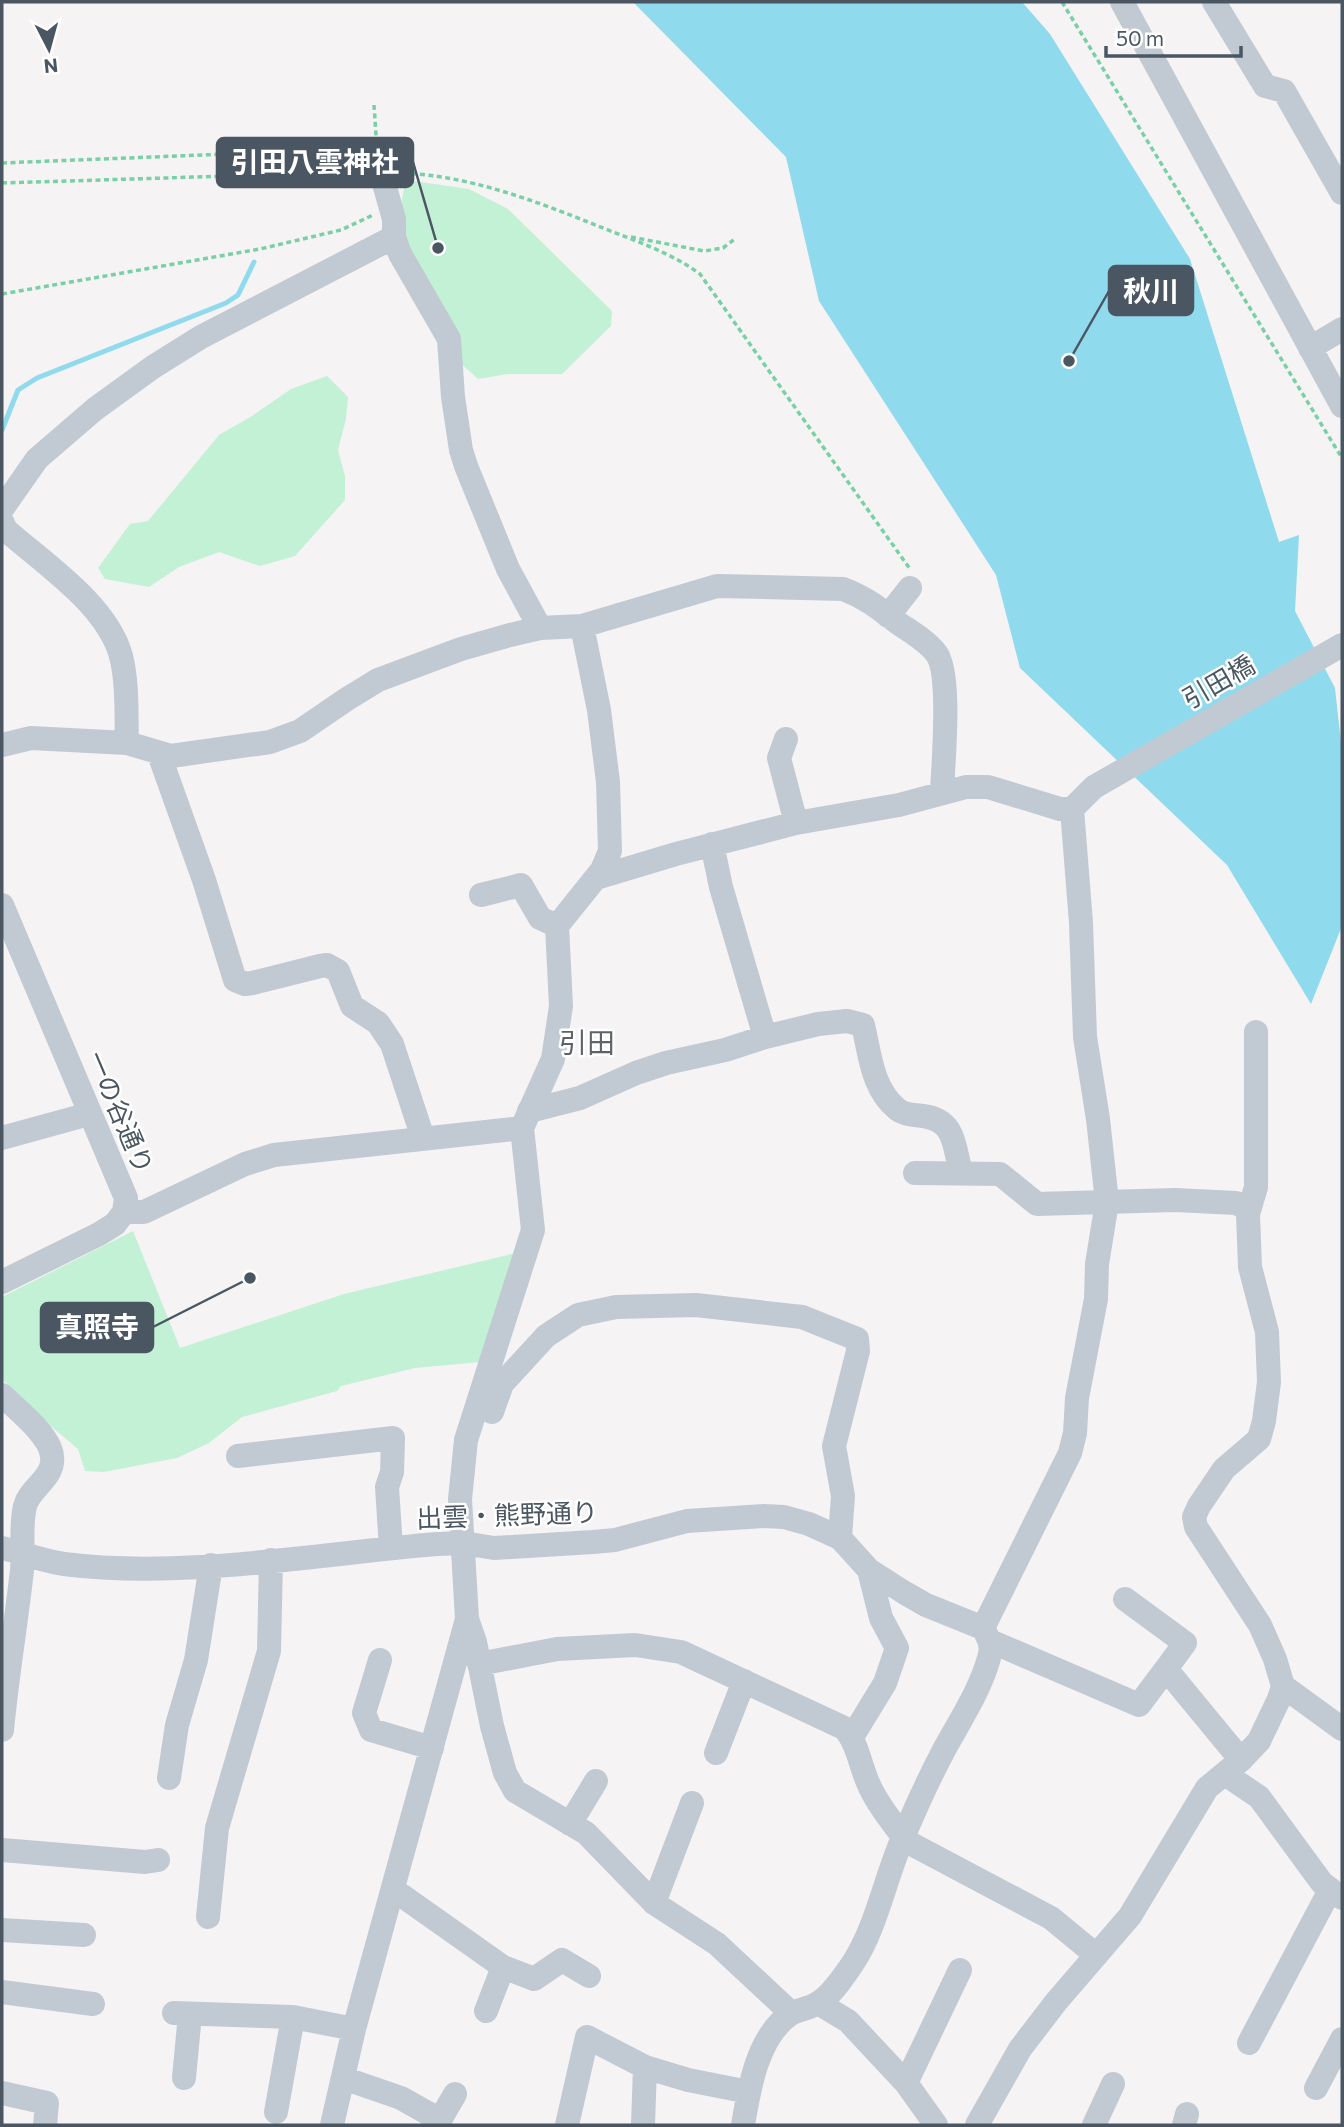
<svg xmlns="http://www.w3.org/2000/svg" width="1344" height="2127" font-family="Commissioner,'Noto Sans JP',sans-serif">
  <rect width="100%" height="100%" fill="#f5f3f3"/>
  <path fill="#c3f1d5" d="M414 181 469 189 508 209 612 311 611 326 562 374H508L478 379 457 360 402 239 398 223 404 188Z
    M327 376 348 397 346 419 338 450 345 476V500L295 556 260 566 219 552 179 567 149 587 105 579 98 568 130 524 148 521 219 435 252 416 291 389Z
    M133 1231 180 1348 344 1294 520 1252 480 1362 415 1368 341 1386 337 1391 242 1417 209 1443 177 1458 104 1472 85 1471 78 1449 47 1423 2 1379V1297Z"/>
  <path fill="#90daee" d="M633 2H1022L1050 34 1190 259 1279 542 1299 535 1295 611 1335 688 1342 752V926L1311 1004 1227 865 1020 668 996 575 819 301 786 157Z"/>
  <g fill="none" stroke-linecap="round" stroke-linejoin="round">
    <path stroke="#90daee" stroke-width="5" d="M2 430 18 390 37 378 226 303 238 295 254 262"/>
    <path stroke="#7ad0a6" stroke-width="3.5" stroke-dasharray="5 3.5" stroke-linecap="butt" d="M1062 2 1342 458
      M374 105 377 150
      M2 163 377 148
      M403 173C470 176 536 201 598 226 633 240 670 252 700 274L910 569
      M2 183 360 172
      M631 237 704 251 723 248 736 238
      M2 294 260 249 341 230 373 215"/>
    <path stroke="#c1cad2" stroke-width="24" d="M1122 2 1342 406
      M1214 2 1265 86 1284 91 1342 193
      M381 173 394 219V237L400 254 449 339 453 397 461 450 466 466 508 569 540 628
      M1310 348 1342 329
      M2 509 37 459 95 409 153 367 201 337 394 237
      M2 521 6 530C46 565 107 605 121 656 128 684 126 715 127 743
      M888 616 910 588
      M786 739 779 758 796 823
      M2 745 31 738 127 743 171 756 270 742 300 731 347 699 378 680 461 649 510 635 540 628 582 626 717 586 843 589C865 597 880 609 898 623 911 632 927 641 936 653 952 673 943 764 942 792
      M159 754 204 880 235 980 245 984 252 983 320 966 327 965 338 971 352 1006 378 1023 392 1044 423 1138
      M712 844 721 887 765 1037
      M596 878 676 854 796 823 899 805 966 787H988L1060 809H1072L1094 787 1342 645
      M481 895 521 885 540 918 557 926
      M2 905 126 1198 124 1212 115 1224 99 1234 2 1282
      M529 1111 580 1098 636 1073 666 1063 725 1050 765 1037 818 1024 847 1021 863 1025C870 1054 872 1089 897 1109 904 1115 915 1115 923 1116 956 1120 954 1147 961 1173
      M2 1138 89 1114
      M915 1173 1000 1174 1037 1204 1175 1200 1236 1203 1244 1207 1248 1214 1250 1267 1267 1332 1269 1382 1264 1421 1259 1439 1224 1469 1199 1506 1194 1517 1196 1527 1260 1625 1275 1659 1283 1686 1279 1699 1259 1741 1241 1760 1207 1788 1130 1916 1056 2002 1020 2049 977 2125
      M124 1212H144L245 1164 274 1155 522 1128
      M1248 1214 1256 1187V1032
      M2 1395C16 1409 50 1435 52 1456 55 1478 30 1487 25 1506 20 1527 24 1549 22 1570 16 1624 7 1677 2 1730
      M492 1412 502 1384 546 1336 578 1315 616 1307 696 1305 802 1317 857 1339 858 1351 834 1446 843 1496 840 1538
      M238 1456 393 1438 392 1472 387 1487 391 1548
      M2 1548C23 1553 42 1561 64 1564 183 1579 316 1554 437 1544L463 1543 494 1548 593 1542 615 1540 687 1521 764 1516 784 1517 809 1524 840 1538 869 1570 905 1593 926 1605 983 1628
      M1125 1599 1185 1643 1166 1669
      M467 1619 475 1642 492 1726 505 1773 515 1791 586 1833 654 1903 717 1944 791 2013
      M983 1628 1070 1453 1075 1433 1077 1398 1096 1299 1097 1264 1107 1202 1098 1119 1085 1037 1081 923 1072 809
      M990 1641 1139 1705 1166 1669 1241 1760
      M380 1660 364 1713 371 1730 432 1748
      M479 1664 557 1649 635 1645 681 1652 844 1728C858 1743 860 1766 869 1785 877 1804 891 1820 903 1837
      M1283 1686 1342 1729
      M852 1737 885 1683 897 1648 881 1618 869 1570
      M716 1753 744 1681
      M1225 1774 1259 1797 1322 1883 1342 1898
      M169 1778 177 1725 196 1660 211 1565
      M570 1824 596 1781
      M902 1839 1051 1918 1096 1955
      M2 1850 145 1862 158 1860
      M394 1890 503 1967 534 1979 562 1960 589 1976
      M654 1903 692 1803
      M208 1917 217 1828 269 1651 271 1560
      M2 1930 84 1935
      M2 1992 93 2004
      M818 2003 848 2021 906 2083 936 2125
      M486 2011 503 1967
      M174 2013 293 2017 354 2029
      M1249 2043 1330 1890
      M184 2078 190 2014
      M343 2078 401 2098 440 2120 455 2094
      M906 2083 960 1970
      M1316 2088 1342 2039
      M2 2093 47 2103 45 2125
      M276 2112 293 2017
      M332 2125 354 2029 467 1619 460 1499 466 1440 533 1230 522 1128 553 1059 561 1006 557 926 602 870 610 851 608 782 599 710 582 626
      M567 2125 587 2037 645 2067 688 2080 749 2092
      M643 2125 645 2067
      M743 2125C749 2089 757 2038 789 2015 798 2009 809 2009 818 2003 832 1995 844 1976 853 1963 876 1928 885 1879 902 1840 915 1809 929 1778 945 1748 961 1719 980 1690 989 1658 993 1646 989 1639 983 1628
      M1094 2125 1113 2084
      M1184 2125 1187 2114"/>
  </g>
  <g text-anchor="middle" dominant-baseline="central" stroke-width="5" stroke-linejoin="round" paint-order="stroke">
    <g font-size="26" fill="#4a5661" stroke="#fff">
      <text transform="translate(1218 681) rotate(-30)">引田橋</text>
      <text transform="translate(121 1112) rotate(67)">一の谷通り</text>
      <text transform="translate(507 1514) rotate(-2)">出雲・熊野通り</text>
    </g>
    <g font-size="28" fill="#5f6368" stroke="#fff">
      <text x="587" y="1042">引田</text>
    </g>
  </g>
  <path fill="none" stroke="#4a5661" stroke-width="2.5" d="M438 248L413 162M1069 361L1109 291M250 1278L153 1327"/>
  <g fill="#4a5661" stroke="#fff" stroke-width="2.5">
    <circle cx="438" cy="248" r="7"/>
    <circle cx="1069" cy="361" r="7"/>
    <circle cx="250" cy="1278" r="7"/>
  </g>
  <g fill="#4a5661" stroke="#4a5661" stroke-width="2.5">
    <rect x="217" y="138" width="196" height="49" rx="7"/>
    <rect x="1109" y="266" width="84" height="49" rx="7"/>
    <rect x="41" y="1303" width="112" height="49" rx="7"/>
  </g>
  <g font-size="28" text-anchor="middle" font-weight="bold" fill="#fff">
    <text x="315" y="172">引田八雲神社</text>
    <text x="1151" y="301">秋川</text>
    <text x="97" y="1337">真照寺</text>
  </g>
  <rect width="1344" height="2127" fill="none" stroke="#4a5661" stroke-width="7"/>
  <g transform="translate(49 49) rotate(174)" stroke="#ffffff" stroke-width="5" paint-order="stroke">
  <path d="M0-5L12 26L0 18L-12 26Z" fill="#4a5661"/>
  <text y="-10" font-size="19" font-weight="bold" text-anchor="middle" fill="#4a5661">N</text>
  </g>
  <path d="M1106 46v10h135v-10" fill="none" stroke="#4a5661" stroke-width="3.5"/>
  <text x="1116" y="46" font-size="21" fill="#4a5661" stroke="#ffffff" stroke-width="5" paint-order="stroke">50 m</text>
</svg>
